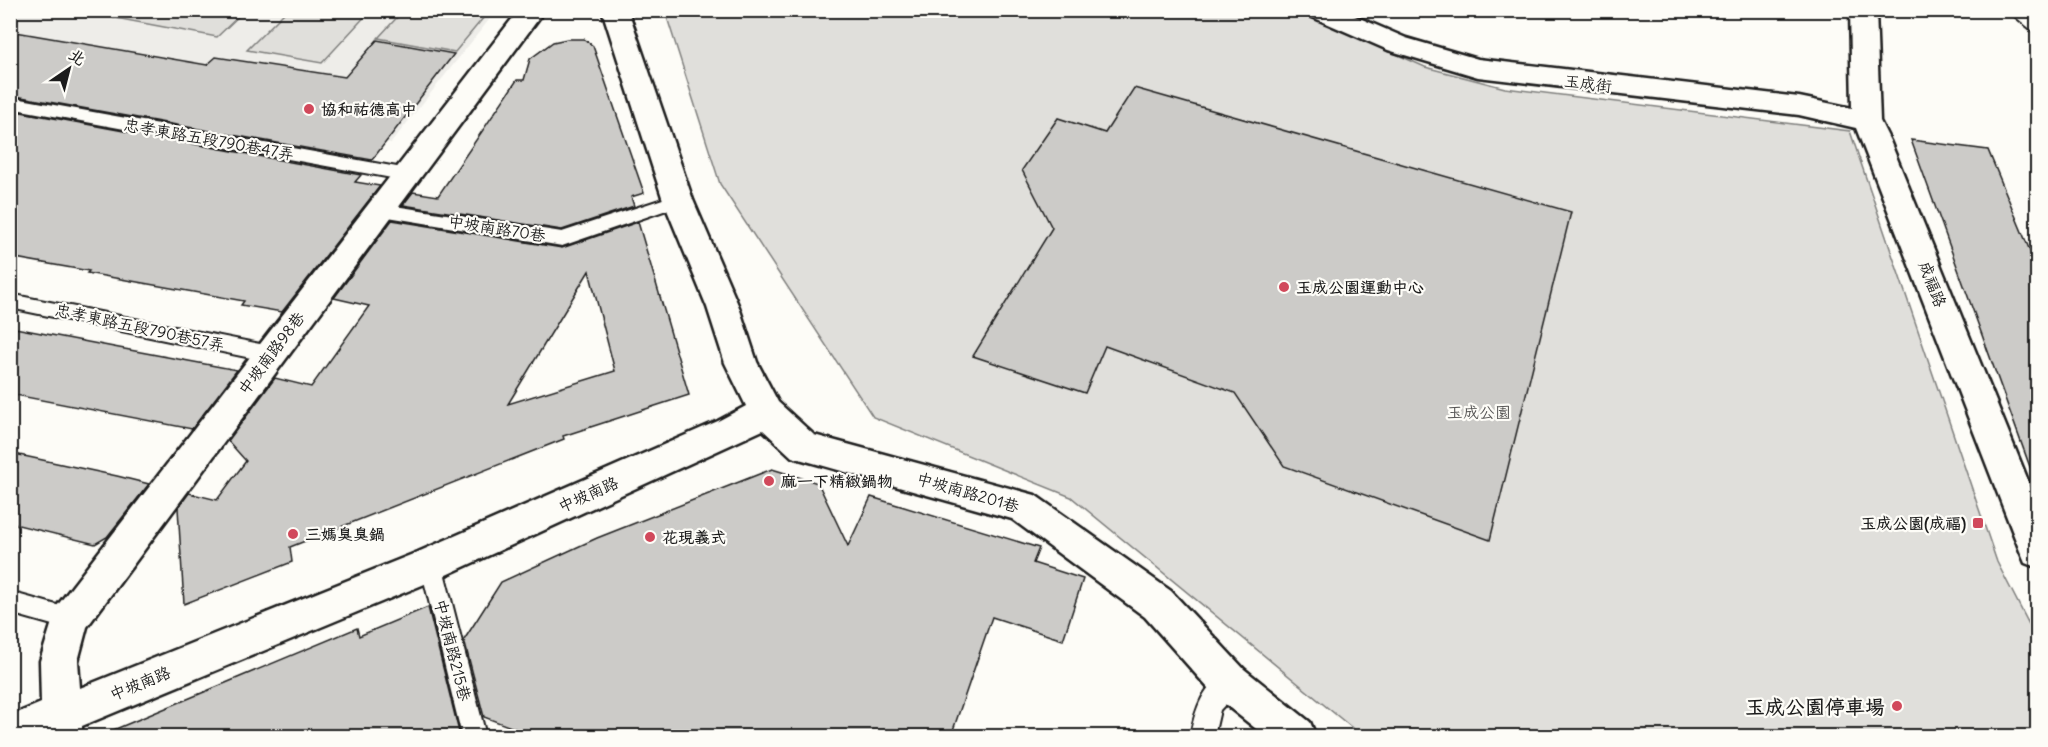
<svg xmlns="http://www.w3.org/2000/svg" width="2048" height="747" font-family="Delius,'LXGW WenKai TC',sans-serif">
  <rect width="100%" height="100%" fill="#fdfcf7"/>
  <filter id="ink" filterUnits="userSpaceOnUse"><feTurbulence type="fractalNoise" baseFrequency=".0167" numOctaves="2"/><feDisplacementMap in="SourceGraphic" scale="12" xChannelSelector="R" yChannelSelector="G"/><feConvolveMatrix kernelMatrix="1 2 1 2 8 2 1 2 1" color-interpolation-filters="sRGB"/></filter>
  <g filter="url(#ink)">
    <path fill="#eeede9" d="M10 11H496L391 143 11 75Z"/>
    <path fill="#e0dfdb" stroke="#7e7e7c" stroke-width="1.5" d="M287 10H370V11L322 63 247 50Z
      M105 11V10L244 11 217 37 100 15Z
      M403 11V10L489 11 455 52 378 38Z
      M665 11H1307L1313 17 1425 67 1505 88 1850 131 1997 562 2037 640V736H1362L1071 497 873 417 720 184Z"/>
    <path fill="#cccbc8" stroke="#1c1c1c" stroke-width="1.5" fill-rule="evenodd" d="M10 31 207 65 216 57 345 77 377 40 454 54 372 160 10 95Z
      M567 39H584L593 46 644 193 631 197 634 206 562 230 403 205 413 192 438 196 517 80H524L530 59 553 42Z
      M1134 88 1571 212 1490 540 1284 466 1235 393 1105 346 1085 393 973 356 1052 228 1022 170 1058 118 1105 133Z
      M10 110 361 175 355 182 380 186 282 312 241 305 244 301 87 273 89 271 10 257Z
      M1911 140 1988 150 2037 268V474L2033 475Z
      M392 220 562 248 638 222 689 395 563 436 564 439 290 547 292 562 184 604 178 508 189 493 217 500 246 461 228 441 275 378 311 387 369 306 334 298ZM589 271 615 371 508 404Z
      M10 327 119 348 237 370 192 429 10 394Z
      M10 453 117 476 149 484 107 537 95 544 10 523Z
      M772 469 818 483 848 546 871 497 1039 548 1033 563 1083 579 1063 640 992 617 951 736H535L484 717 464 640 501 582 597 538Z
      M428 607 460 736H99L357 628 359 636Z"/>
    <g fill="none" stroke-linecap="round" stroke-linejoin="round">
      <defs>
        <path id="service" d="M2007 10H2024L2038 20V33L2033 31Z
          M10 97 408 169 414 171 417 175 414 179 408 181 10 108Z
          M678 194 684 196 687 200 684 204 562 246 376 215 373 210 376 205 382 204 562 232Z
          M10 294 270 346 277 348 280 354 277 360 270 362 10 308Z
          M431 554 439 557 442 564 486 736H462L420 564 423 557Z
          M10 592 78 611 81 619 78 627 70 630 10 613Z
          M1230 672 1238 675 1242 683 1238 691 1220 710 1214 736H1190C1195 711 1203 682 1230 672Z"/>
        <path id="minor" d="M519 10H545L87 627 78 661 80 688 418 552 718 421 746 406 725 363 707 307 663 200 602 10H628L693 200 739 307 757 362 778 402 814 435 1035 495 1171 591 1244 669 1310 722 1316 736H1265L1216 697 1145 617 1012 519 792 457 763 430 444 576 82 726V736H10V716L41 703 40 661 57 606Z
          M1307 10H1341L1406 38 1478 59 1799 97 1852 108 1850 10H1876L1880 121 1890 141 2038 505V568L2025 563 2020 551 1856 128 1799 115 1478 77 1388 50 1310 16Z"/>
      </defs>
      <use href="#service" stroke="#1c1c1c" stroke-width="4"/>
      <use href="#minor" stroke="#1c1c1c" stroke-width="5"/>
      <use href="#service" fill="#fdfcf7" fill-rule="evenodd"/>
      <use href="#minor" fill="#fdfcf7" fill-rule="evenodd"/>
    </g>
  </g>
  <g fill="#d1495b" stroke="#fdfcf7" stroke-width="2">
    <circle cx="309" cy="109" r="6"/>
    <circle cx="1284" cy="287" r="6"/>
    <circle cx="769" cy="481" r="6"/>
    <rect x="1972" y="517" width="12" height="12" rx="3"/>
    <circle cx="293" cy="534" r="6"/>
    <circle cx="650" cy="537" r="6"/>
    <circle cx="1897" cy="706" r="6"/>
  </g>
  <g text-anchor="middle" dominant-baseline="central" stroke-width="4.5" stroke-linejoin="round" paint-order="stroke">
    <g font-size="16" fill="#1c1c1c" stroke="#fdfcf7">
      <text transform="translate(1588 83) rotate(7)">玉成街</text>
      <text transform="translate(209 139) rotate(10)">忠孝東路五段790巷47弄</text>
      <text transform="translate(497 228) rotate(9)">中坡南路70巷</text>
      <text transform="translate(1933 284) rotate(69)">成福路</text>
      <text transform="translate(140 327) rotate(12)">忠孝東路五段790巷57弄</text>
      <text transform="translate(271 353) rotate(-53)">中坡南路98巷</text>
      <text transform="translate(968 492) rotate(16)">中坡南路201巷</text>
      <text transform="translate(588 494) rotate(-24)">中坡南路</text>
      <text transform="translate(453 650) rotate(76)">中坡南路215巷</text>
      <text transform="translate(140 683) rotate(-22)">中坡南路</text>
    </g>
    <g font-size="16" font-weight="bold" fill="#1c1c1c" stroke="#fdfcf7" text-anchor="start">
      <text x="321" y="109">協和祐德高中</text>
      <text x="1296" y="287">玉成公園運動中心</text>
      <text x="781" y="481">麻一下精緻鍋物</text>
      <text x="1966" y="523" text-anchor="end">玉成公園(成福)</text>
      <text x="305" y="534">三媽臭臭鍋</text>
      <text x="662" y="537">花現義式</text>
    </g>
    <g font-size="16" fill="#575655" stroke="#fdfcf7">
      <text x="1479" y="412">玉成公園</text>
    </g>
    <g font-size="20" font-weight="bold" fill="#1c1c1c" stroke="#fdfcf7" text-anchor="end">
      <text x="1885" y="706">玉成公園停車場</text>
    </g>
  </g>
  <rect width="2048" height="747" fill="none" stroke="#fdfcf7" stroke-width="36"/>
  <rect x="18" y="18" width="2012" height="711" fill="none" stroke="#1c1c1c" stroke-width="2" filter="url(#ink)"/>
  <g transform="translate(69 69) rotate(35)" stroke="#fdfcf7" stroke-width="4.5" paint-order="stroke">
  <path d="M0-4.5L10 22L0 15L-10 22Z" fill="#1c1c1c"/>
  <text y="-9" font-size="16" font-weight="bold" text-anchor="middle" fill="#1c1c1c">北</text>
  </g>
</svg>
